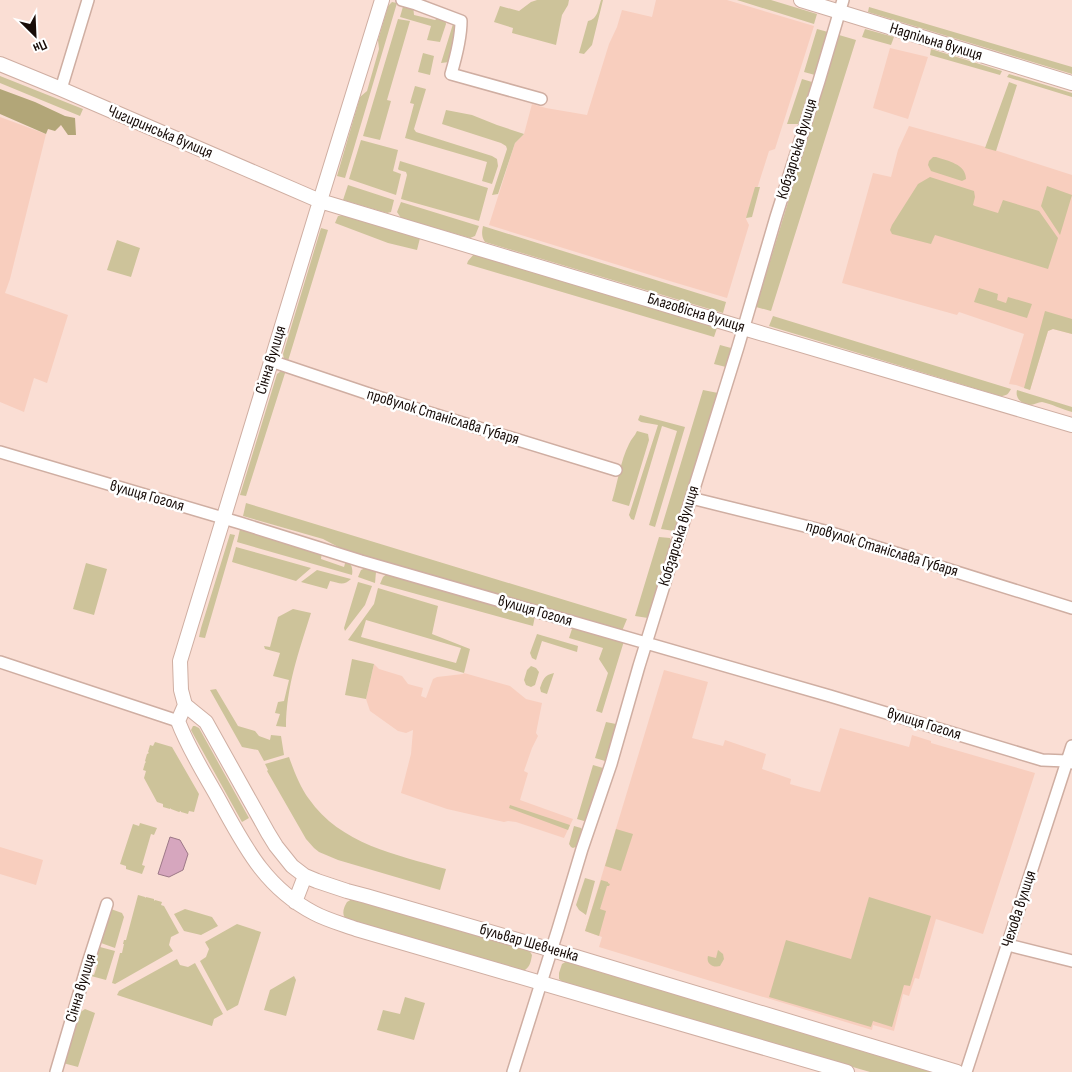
<svg xmlns="http://www.w3.org/2000/svg" width="1072" height="1072" font-family="'Sofia Sans Condensed',sans-serif">
  <rect width="100%" height="100%" fill="#faded4"/>
  <path fill="#f8cebe" d="M656 0H727L814 26 775 149 769 151 751 208 746 219 749 225 727 298 673 282 489 225 515 143 524 134 532 104 546 108 587 115 609 44 617 27 622 10 652 17Z
    M890 48 928 57 908 119 873 108Z
    M0 117 46 134 10 279 5 293 68 315 47 383 34 378 24 412 0 402Z
    M909 126 982 146 1072 175V334L1053 329 1048 331 1030 390 1016 385 1009 384 1024 334 959 312 957 315 842 283 873 173 891 177 898 150Z
    M374 664 379 669 402 676 408 684 423 688 421 696 426 698 433 679 437 677 463 674 464 673 510 686 526 699 542 703 536 733 538 736 532 748 524 771 528 773 520 800 573 819 564 838 516 822 508 821 504 822 447 809 401 793 411 754 413 730 406 733 398 731 370 711 366 699Z
    M664 670 708 682 692 738 723 746 725 740 766 754 762 769 791 779 790 784 804 788 820 792 840 728 909 747 912 735 931 741V743L1035 773 983 934 936 919 919 979 915 978 909 996 903 994 894 1031 873 1025 872 1030 599 947 602 937 585 931Z
    M0 847 43 860 36 885 0 874Z"/>
  <path fill="#cdc39a" fill-rule="evenodd" d="M537 0H569L568 5 562 15 556 45 512 33 513 28 494 22 500 6 519 11 531 2Z
    M601 0H603L592 45 584 54 579 53 588 21C598 19 598 9 601 0Z
    M737 0H771L817 14 814 24Z
    M392 2 397 3 345 178 337 176 360 97 367 91 379 49 378 40 388 6Z
    M404 3 413 5 414 15 435 20 441 15 445 18 446 24 440 42 427 40 431 26 400 17Z
    M869 7 1072 67V74L868 12Z
    M398 19 410 21 387 100 391 101 380 140 363 136Z
    M453 24 459 26 449 62 441 63Z
    M817 29 828 32 815 75 804 72Z
    M865 29 894 37 891 45 862 37Z
    M839 35 856 40 771 311 756 307Z
    M931 49 1002 71 1000 75 930 55Z
    M423 53 434 56 430 75 418 72Z
    M1009 74 1072 93V97L1007 77Z
    M0 76 83 109 80 116 0 83Z
    M802 79 812 82 800 124H787Z
    M1009 82 1017 85 996 151 985 148Z
    M415 86 426 89 414 129 416 132 492 156 497 159 498 166 492 184 482 181 487 162 405 138 414 104 410 103Z
    M446 110 472 115 497 125 524 134 515 143 498 194 492 195 507 149 506 146 501 143 442 124Z
    M361 140 398 150 393 171 401 174 396 195 349 179Z
    M933 157H936C948 161 966 164 966 179L962 181 931 171 928 165 929 161Z
    M400 161 488 188 479 221 401 199 407 175 406 172 399 170 398 169Z
    M930 177 974 191 975 197 973 205 975 206 998 213 1003 200 1039 211 1058 238 1048 269 935 235 931 244 892 234 890 230 892 225 918 184Z
    M348 185 394 200 391 212 387 213 343 200Z
    M1047 186 1072 195 1060 235 1041 206Z
    M755 187H760L752 217 746 218Z
    M401 202 479 226 475 236 470 238 401 218 397 212Z
    M343 215 420 238 417 250 388 243 335 223 338 216Z
    M483 226 726 302 723 313 485 242C481 236 482 232 483 226Z
    M321 228 328 230 288 361 284 359 283 354Z
    M117 240 140 248 131 277 107 270Z
    M474 254 717 328 714 337 467 264 468 261Z
    M979 288 998 294 997 300 1006 303 1008 297 1032 304 1027 318 974 302Z
    M1045 311 1072 319V334L1053 329 1048 331 1030 390 1024 388Z
    M773 316 1011 389C1008 394 1007 396 1000 396L769 326Z
    M720 345 731 348 726 367 714 364Z
    M286 370 246 496 240 495 277 374 281 371Z
    M703 390 718 393 674 531 661 529Z
    M1017 390 1072 407V412C1064 410 1049 403 1042 402 1038 402 1034 405 1030 405 1021 404 1015 398 1017 390Z
    M640 415 685 427 655 527 649 525 677 431 662 426 634 520 631 519 629 515 658 425 641 422 638 420Z
    M637 431 648 434 649 440 629 506 612 501C618 482 620 462 629 444 631 439 635 436 637 431Z
    M246 503 627 619 622 631 344 550 323 539 243 516Z
    M240 529 322 552 321 559 344 567 346 560C352 565 353 568 352 575L237 542Z
    M230 534 235 535 205 638 199 637 201 628Z
    M659 537 670 538 672 542 648 618 635 616Z
    M236 547 311 568 296 581 232 562Z
    M86 563 107 569 94 615 73 609Z
    M367 567 374 569 376 572 375 583 358 577 361 570Z
    M317 570 351 579C344 586 339 583 330 581L327 589 301 582Z
    M388 573 535 616 533 626 380 584 383 577Z
    M358 582 372 586 365 605 345 631 344 628Z
    M378 588 438 606 432 634 470 649 464 673 348 640 374 604ZM366 620 461 648 456 663 361 637Z
    M293 609 311 613C299 651 286 687 286 727L276 726 280 714 275 713 278 702 284 701 289 680 273 676 280 653 265 649 264 646 270 647 278 617Z
    M573 626 624 641 602 713 596 711 608 673 599 659 603 648 569 638Z
    M537 634 578 646 577 652 542 641 536 660 532 658 530 653Z
    M352 659 374 664 366 699 345 695Z
    M531 666 536 668 539 672 535 685 531 687 526 685 524 680 527 670Z
    M554 673 547 694 541 692 540 688C543 680 544 675 554 673Z
    M216 689 238 726 255 731 259 736 270 740 271 735 281 736 284 755 264 761 258 750 242 747 210 690Z
    M606 722 616 724 605 761 595 758Z
    M193 726H195L199 728 249 818 242 822 192 732 191 730Z
    M155 742 172 747 199 794 194 812 189 811 188 814 181 812V811L179 812 171 809V808L170 809 163 807V804L157 802 144 778 146 771 143 770 145 763 146 762 145 761 147 754 149 753 148 752 150 745 153 746Z
    M289 757C294 771 300 787 309 799 340 844 397 855 446 869L440 890 338 860 319 852 314 848 306 839 267 771 268 770 265 764Z
    M593 765 603 768 587 820 584 821 577 819Z
    M510 805 570 825 568 830 509 808Z
    M140 823 157 828 154 835 151 834 142 865 145 866 142 874 126 869V866L120 864 133 824 139 826Z
    M574 826 581 828 583 831 578 846 573 848 571 847 569 844Z
    M616 829 633 834 621 871 605 866Z
    M585 878 595 881 586 915 579 910 576 905Z
    M601 880 608 882V883L610 884 609 886H607L600 909 606 911 599 936 585 931Z
    M138 895 145 897 146 898V897L154 899V901L155 900 162 902 161 905 164 906 179 933 171 937 169 945 173 951 115 984 112 983 120 953H122L124 944H123L124 940H126Z
    M869 897 931 916 910 986 904 985 892 1027 873 1021 871 1027 769 997 786 940 851 959Z
    M352 899 529 950 532 955C531 961 530 968 523 971L346 919C341 914 344 907 347 902Z
    M111 909 122 913 124 917 115 948 101 943Z
    M185 909 212 917 218 926 201 935 184 931 174 914Z
    M237 924 261 932 238 1005 227 1011 200 961 206 957 209 949 205 942Z
    M100 947 115 951 106 980 91 976V974L94 975 97 966 94 964Z
    M718 950 723 954 724 959 720 966C712 968 706 963 708 956L716 958Z
    M177 959 180 965 188 967 195 963 223 1014 214 1019 212 1026 117 995 119 991Z
    M567 961 934 1072H870L564 983 559 979V973L562 964Z
    M294 976 296 980 286 1016 264 1010 270 990Z
    M405 997 425 1003 414 1040 377 1030 383 1010 400 1014Z
    M85 1009 95 1013 78 1067 63 1063 79 1013Z"/>
  <path fill="#b2a678" d="M0 89 35 102 65 116 75 118 76 135H68L61 125 55 131 48 129 46 134 0 114Z"/>
  <path fill="#d6a6be" stroke="#9d7887" d="M170 837 180 840 188 854 183 870 169 877 158 874Z"/>
  <g fill="none" stroke-linecap="round" stroke-linejoin="round">
    <defs>
      <path id="minor" d="M402 0 416 4 461 21C461 39 456 57 451 74L541 99
        M61 89 88 0
        M271 361 378 397 616 470
        M0 452 240 523 361 561 830 696 1042 760 1067 761 1072 763
        M691 498 825 531 1072 608
        M0 662 178 721
        M1008 945 1072 961
        M56 1072 88 963 107 904
        M513 1072 558 929 582 849 611 764 639 666 738 347 776 217 819 81 843 0
        M966 1072 1072 746"/>
      <path id="major" d="M382 0 320 201 180 661 181 690 185 705 178 721C188 748 204 773 218 798 244 845 264 887 314 913 327 920 342 924 356 929L847 1072
        M801 0 1072 83
        M0 64 61 89 320 201 723 322 1072 425
        M185 705 206 722 268 833 276 846 292 866 305 876 317 881 347 891 366 896 576 957 957 1072
        M295 902 305 876"/>
    </defs>
    <use href="#minor" stroke="#cfaea2" stroke-width="14"/>
    <use href="#major" stroke="#cfaea2" stroke-width="16"/>
    <use href="#minor" stroke="#fff" stroke-width="11"/>
    <use href="#major" stroke="#fff" stroke-width="14"/>
  </g>
  <g text-anchor="middle" dominant-baseline="central" stroke-width="5" stroke-linejoin="round" paint-order="stroke">
    <g font-size="16" fill="#170c08" stroke="#fff">
      <text transform="translate(936 42) rotate(17)">Надпільна вулиця</text>
      <text transform="translate(160 132) rotate(23)">Чигиринська вулиця</text>
      <text transform="translate(797 149) rotate(-73)">Кобзарська вулиця</text>
      <text transform="translate(696 313) rotate(17)">Благовісна вулиця</text>
      <text transform="translate(271 360) rotate(-73)">Сінна вулиця</text>
      <text transform="translate(443 417) rotate(17)">провулок Станіслава Губаря</text>
      <text transform="translate(147 496) rotate(16)">вулиця Гоголя</text>
      <text transform="translate(679 536) rotate(-73)">Кобзарська вулиця</text>
      <text transform="translate(882 549) rotate(17)">провулок Станіслава Губаря</text>
      <text transform="translate(535 611) rotate(16)">вулиця Гоголя</text>
      <text transform="translate(924 724) rotate(17)">вулиця Гоголя</text>
      <text transform="translate(1019 909) rotate(-72)">Чехова вулиця</text>
      <text transform="translate(529 943) rotate(16)">бульвар Шевченка</text>
      <text transform="translate(81 988) rotate(-73)">Сінна вулиця</text>
    </g>
  </g>
  <g transform="translate(35 35) rotate(156)" stroke="#ffffff" stroke-width="4" paint-order="stroke">
  <path d="M0-4L9 19L0 12L-9 19Z" fill="#170c08"/>
  <text y="-8" font-size="14" font-weight="bold" text-anchor="middle" fill="#170c08">Пн</text>
  </g>
</svg>
